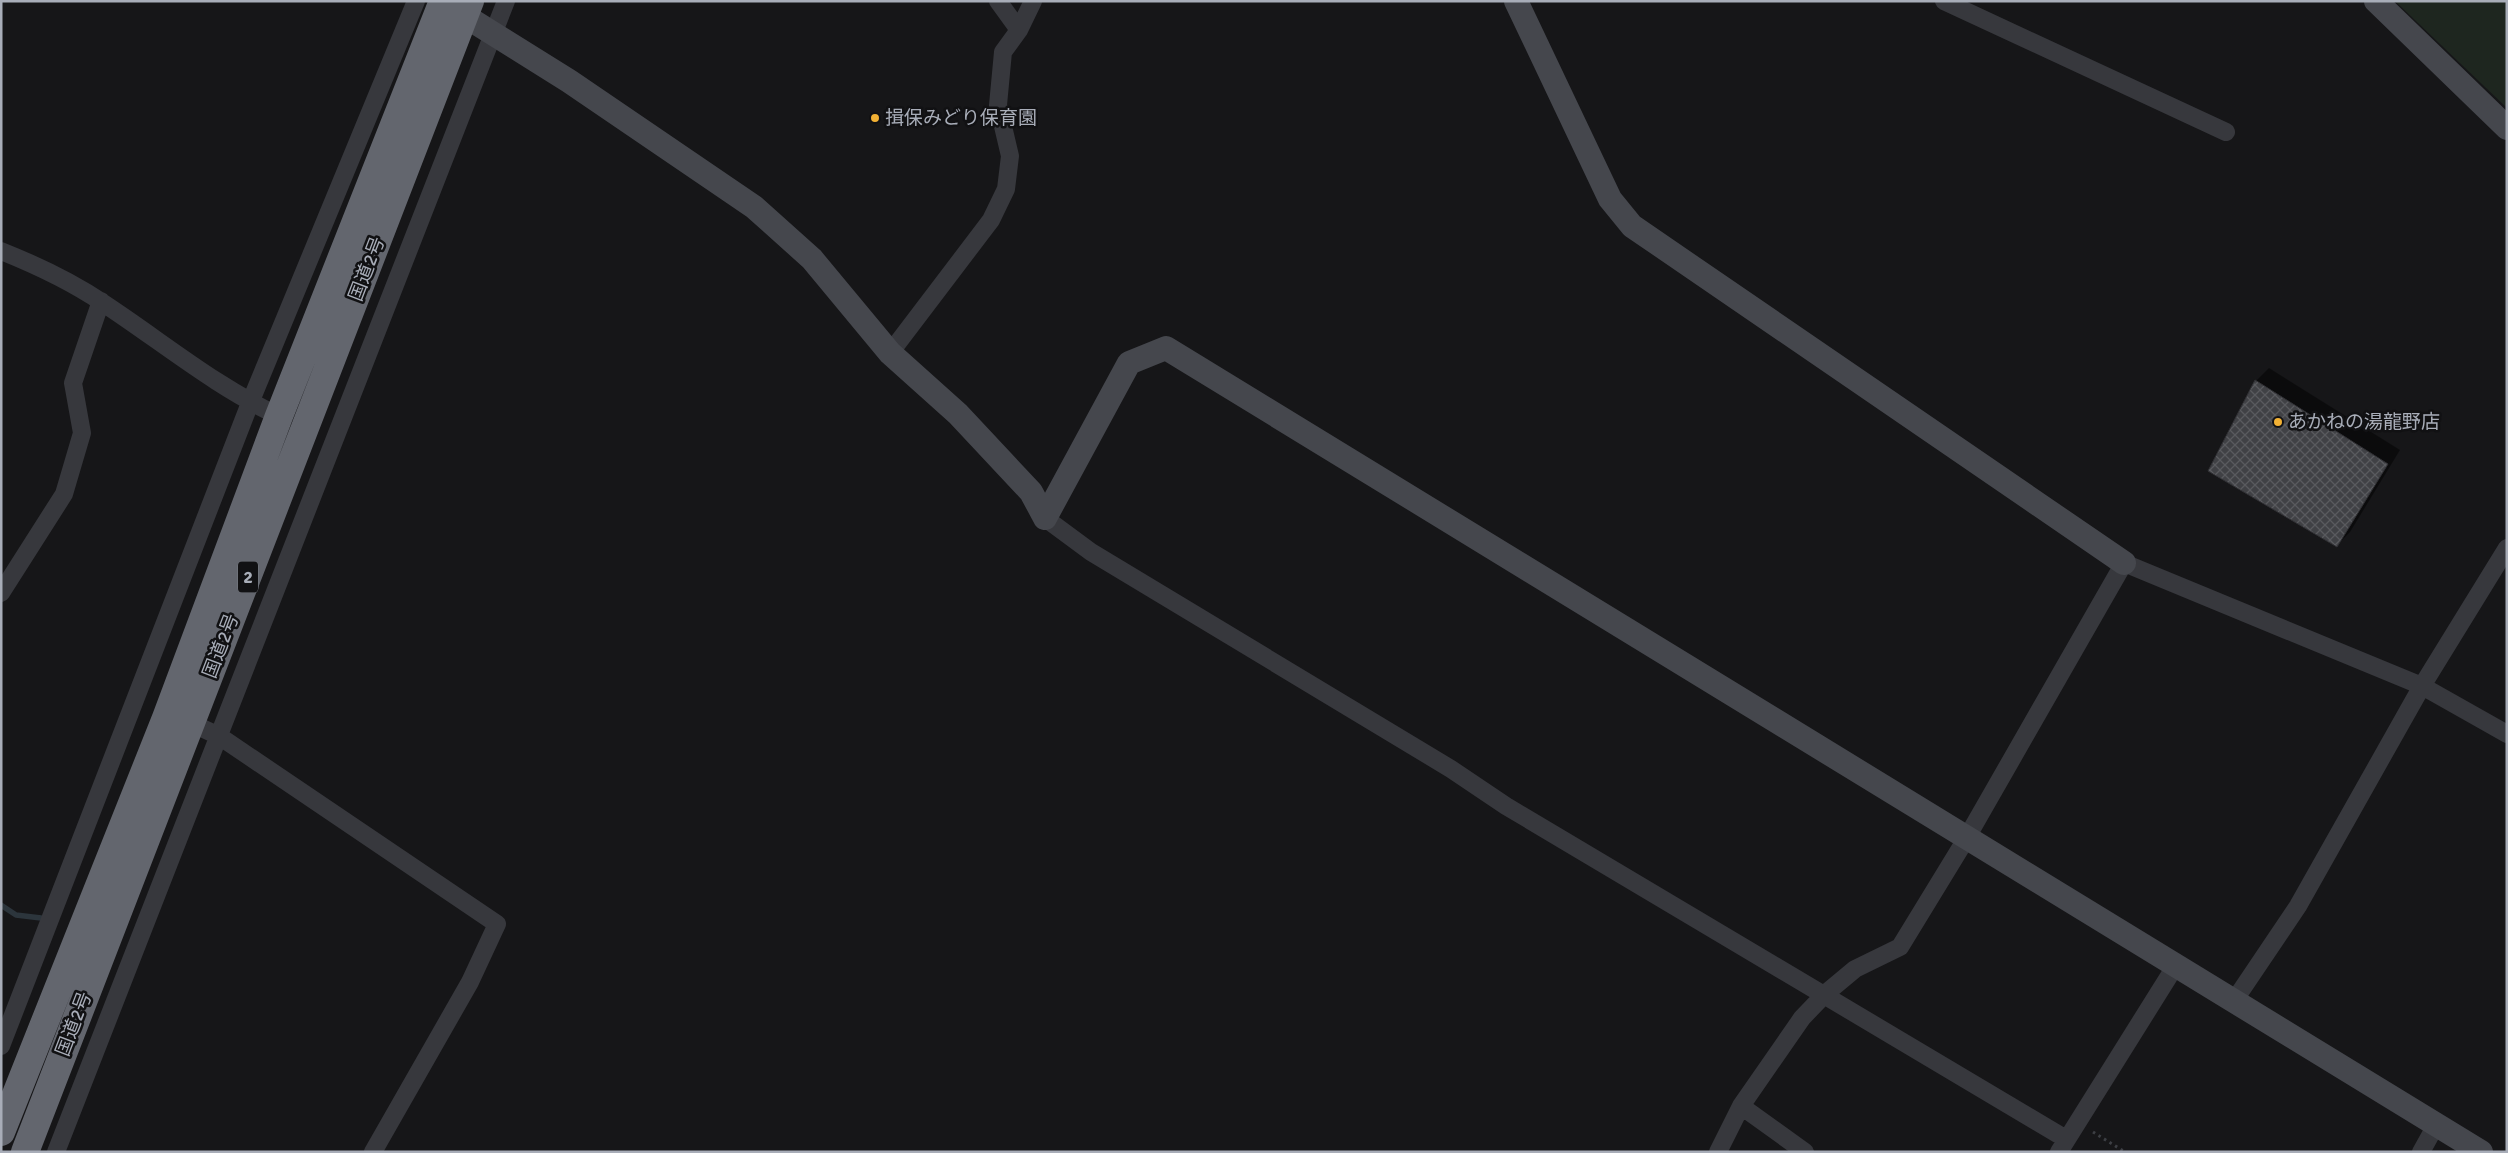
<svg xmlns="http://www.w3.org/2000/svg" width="2508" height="1153" font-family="Signika,'Noto Sans JP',sans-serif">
  <defs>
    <pattern id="building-cross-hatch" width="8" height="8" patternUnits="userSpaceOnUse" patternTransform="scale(1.25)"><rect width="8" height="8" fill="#404145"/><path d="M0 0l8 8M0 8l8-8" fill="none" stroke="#595a5e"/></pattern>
  </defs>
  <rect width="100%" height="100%" fill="#161618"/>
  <path fill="#1e261f" d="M2395 1H2507V108Z"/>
  <path fill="#0007" d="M2269 368 2400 450 2350 532 2337 545 2209 471 2256 381Z"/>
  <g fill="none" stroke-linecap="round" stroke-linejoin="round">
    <path stroke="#2c353c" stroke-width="5.5" d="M1 905 16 915 41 918"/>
  </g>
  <path fill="url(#building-cross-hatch)" stroke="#303034" d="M2255 380 2388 464 2337 547 2208 471Z"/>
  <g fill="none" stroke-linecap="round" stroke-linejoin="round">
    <path stroke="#3d3f44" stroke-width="3" stroke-dasharray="2.5 4" stroke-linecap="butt" d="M2093 1132 2125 1152"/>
    <path stroke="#37383d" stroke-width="18" d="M998 1 1019 30
      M1944 1 2226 132
      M1 251C36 265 72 282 103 303 161 341 216 387 279 416
      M890 353 991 220 1006 189 1010 156 998 105 1003 52 1019 30 1033 1
      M1045 518 1091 552 1451 769 1506 806 2066 1139
      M1 593 64 494 82 433 73 383 101 301
      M191 723 219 736 497 924 470 982 373 1152
      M2234 1001 2298 906 2422 686 2507 548
      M1 1046 250 403 416 1
      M1741 1106 1805 1152
      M56 1152 506 1
      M1718 1152 1741 1106 1802 1018 1825 994 1855 969 1900 947 1966 839 2124 563 2422 686 2507 734
      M2059 1152 2176 965
      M2421 1152 2436 1125"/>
    <path stroke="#45474d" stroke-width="24" d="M1516 1 1610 199 1632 226 2124 563
      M2376 1 2507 128
      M449 6 569 81 754 207 812 259 890 353 958 414 1031 492 1045 518
      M1045 518 1129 363 1166 348 2481 1152"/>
    <path stroke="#63666e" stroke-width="28" d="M1 1132 166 718 279 416 443 1
      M25 1152 470 1"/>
  </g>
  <g fill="#f2b134" stroke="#111113" stroke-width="2">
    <circle cx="875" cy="118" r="5"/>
    <circle cx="2278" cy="422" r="5"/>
  </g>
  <g text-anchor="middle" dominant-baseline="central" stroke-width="5" stroke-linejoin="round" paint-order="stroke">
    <rect fill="#111113" stroke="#7b7e86" stroke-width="1" x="238" y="561.5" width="20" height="31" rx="4"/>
    <g font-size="18" font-weight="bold" fill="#a8adb8">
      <text x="248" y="577">2</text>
    </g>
    <g font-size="19" fill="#a8adb8" stroke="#111113" text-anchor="start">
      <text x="885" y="118">揖保みどり保育園</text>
      <text x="2288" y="422">あかねの湯龍野店</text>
    </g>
    <g font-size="19" fill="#a8adb8" stroke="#111113">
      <text transform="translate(367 269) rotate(-69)">国道2号</text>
      <text transform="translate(221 646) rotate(-69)">国道2号</text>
      <text transform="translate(74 1024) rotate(-69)">国道2号</text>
    </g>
  </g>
  <rect width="2508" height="1153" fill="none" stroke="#a8adb8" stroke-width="5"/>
</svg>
